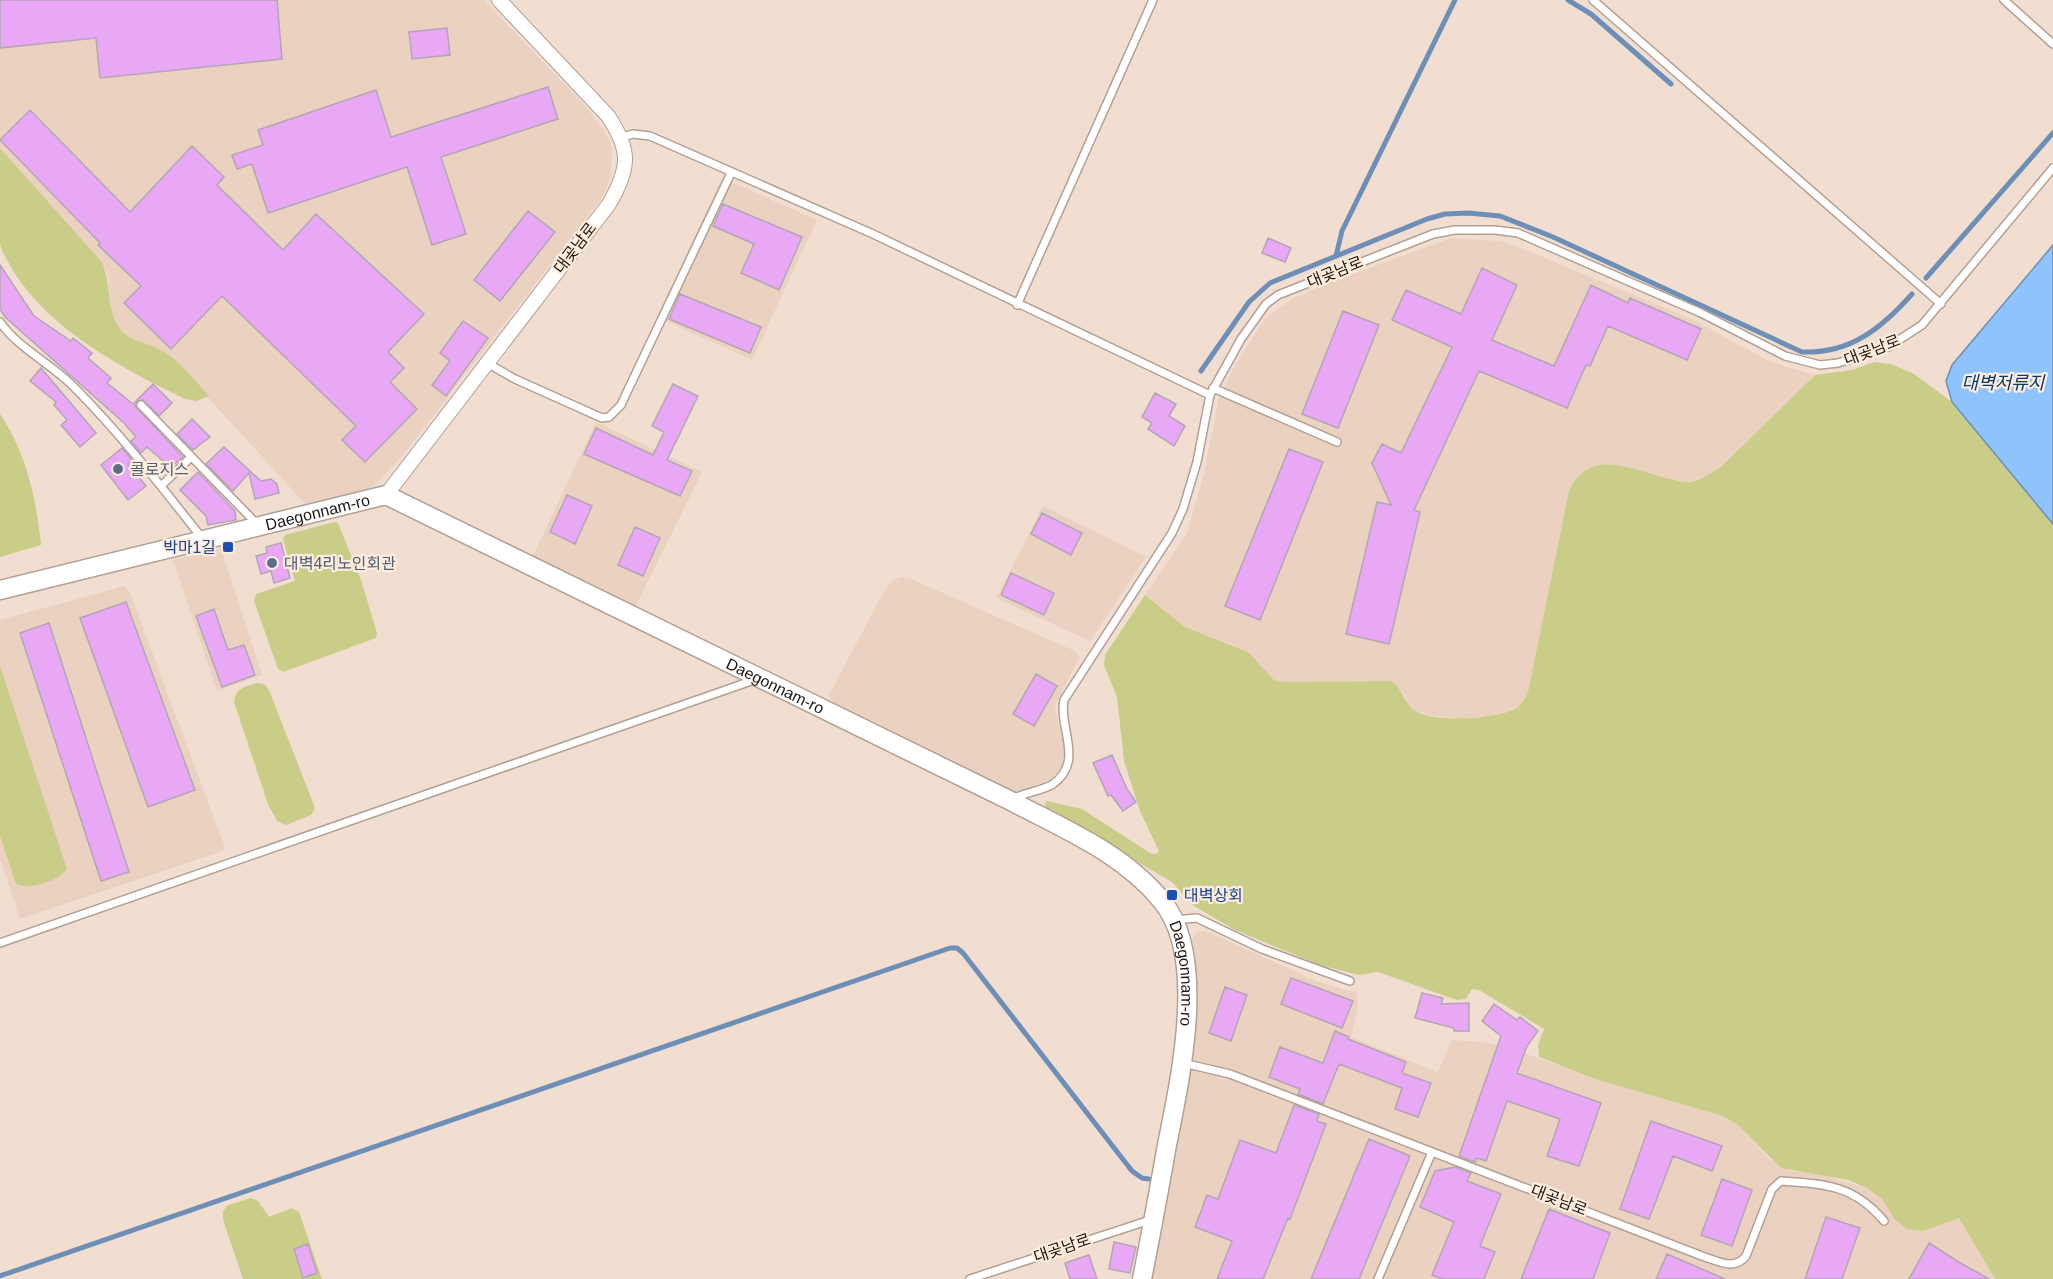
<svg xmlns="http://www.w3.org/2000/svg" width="2053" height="1279" font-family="Helvetica,'Noto Sans KR',sans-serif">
  <rect width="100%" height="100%" fill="#f1ded1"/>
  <path fill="#ebd2c0" d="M0 0H484L586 107 604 130 612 146 611 176 603 196 585 220 406 451 382 478 370 488 307 506 171 357 161 349 135 342 118 327 112 315 108 275 102 262 0 148Z
    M722 178 817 220 752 360 657 317Z
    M1451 238 1500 241 1521 248 1694 320 1768 361 1815 375 1723 465 1707 476 1688 482 1663 477 1569 491 1528 692 1523 703 1510 711 1490 716 1459 718 1426 715 1416 712 1408 704 1405 694 1391 681 1284 682 1274 680 1235 646 1185 627 1145 595 1187 533 1204 474 1218 401 1233 369 1265 318 1292 299 1331 282Z
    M596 422 702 472 636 606 533 556Z
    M1043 506 1146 557 1090 641 996 598Z
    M221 548 262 675 217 691 173 560Z
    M901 577 911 579 1075 651 1079 658 1055 706 1065 753 1061 768 1051 779 1015 794 835 706 829 695 882 595 892 581Z
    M125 586 131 595 224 845 223 851 20 919 0 859V620Z
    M1206 931 1316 981 1357 993 1358 1007 1351 1037 1438 1072 1452 1040 1484 1042 1508 1047 1595 1079 1723 1116 1738 1125 1770 1159 1791 1171 1817 1173 1869 1189 1883 1200 1895 1220 1923 1231 1959 1218 1995 1279H1151L1189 1072 1195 1020 1191 941 1197 932Z"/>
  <path fill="#c9cd88" d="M0 148 102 262C111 283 107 307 117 324 127 343 147 341 163 351 181 362 195 381 209 396L196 401 185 399C122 368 49 330 12 269 8 261 2 253 0 244 0 220 0 174 0 148Z
    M1875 362 1891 364 1914 374 1952 402 2053 524V1279H1995L1959 1218 1923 1231 1908 1229 1895 1220 1883 1200 1869 1189 1848 1180 1781 1168 1738 1125 1723 1116 1595 1079 1539 1057 1538 1045 1544 1029 1479 990 1472 989 1466 999 1457 1000 1378 972 1359 975 1320 965 1235 930 1194 906 1172 882 1045 808 1046 801 1082 809 1150 853 1156 854 1159 851 1140 811 1124 761 1117 697 1104 665 1105 655 1145 595 1185 627 1248 652 1274 680 1285 682 1391 681C1404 689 1404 705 1417 712 1434 722 1491 719 1510 711 1520 708 1524 701 1528 692L1569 491C1591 445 1633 471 1671 479 1677 480 1684 483 1690 482 1702 480 1713 472 1723 465L1815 375 1852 370Z
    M0 414C27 454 36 498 41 545L0 557Z
    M334 522 338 523 361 580 377 633 376 638 283 672 278 669 254 601 256 594 295 581 283 539 285 535Z
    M0 666 67 869C58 881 31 890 16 884L0 836Z
    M257 683 264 684 269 690 315 808 311 815 286 825 277 821 268 804 234 702C236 688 244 687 257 683Z
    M251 1198 258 1201 269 1217 292 1208 299 1212 322 1279H243L223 1220V1211L228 1205Z"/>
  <path fill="#8fc3fd" stroke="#6d8fb7" stroke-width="1.5" d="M2053 245V524L1952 402 1946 381 1952 365Z"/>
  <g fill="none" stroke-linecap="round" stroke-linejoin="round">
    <path stroke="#6d8fb7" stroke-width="5" d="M1568 0 1591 14 1671 84
      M1336 256 1342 231 1455 0
      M1926 278 2053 133
      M1201 371 1249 302 1270 283 1427 219 1445 214 1468 213 1500 216 1553 237 1802 352C1850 354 1882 328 1912 294
      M0 1276 950 948H957L963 953 1132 1171 1142 1178 1149 1179"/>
  </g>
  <path fill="#e8a8f5" stroke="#b2a5b5" stroke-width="1.5" d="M0 0H277L282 59 100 78 96 38 0 48Z
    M447 28 450 55 412 59 409 32Z
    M548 87 558 119 441 157 466 234 432 245 407 167 268 213 252 164 237 169 232 155 263 145 258 130 376 90 391 137Z
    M30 110 130 212 192 146 224 177 217 185 283 250 316 214 424 314 388 352 404 368 390 382 417 409 365 462 342 440 356 426 222 296 171 349 124 303 141 286 98 245 100 243 0 140Z
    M723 204 802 237 779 290 741 273 754 244 713 226Z
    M528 211 555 232 500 301 474 280Z
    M1268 238 1291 248 1285 262 1262 253Z
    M0 265 34 316 71 341 73 338 92 353 88 358 111 378 107 383 133 404 153 384 172 403 159 416 143 400 138 401 135 406 183 457 180 460 170 467 147 447 141 453 131 441 136 437 124 423 5 317 0 309Z
    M1482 268 1517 285 1492 340 1554 366 1591 285 1628 303 1630 298 1701 329 1687 360 1608 326 1590 366 1586 365 1567 408 1479 371 1414 510 1420 512 1389 644 1346 634 1377 502 1391 505 1372 463 1382 444 1401 453 1452 347 1392 320 1406 290 1461 314Z
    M680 294 761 327 750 353 669 319Z
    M1343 311 1379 325 1338 428 1302 414Z
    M463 321 488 338 446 396 432 385 450 361 440 353Z
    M41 368 96 433 80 447 61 425 67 420 54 405 56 402 30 381Z
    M673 384 698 396 667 460 692 471 680 496 584 454 596 428 653 455 664 432 652 426Z
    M1155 393 1176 404 1169 416 1185 426 1174 446 1148 429 1152 423 1142 417Z
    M192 419 210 437 193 450 177 434Z
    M224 447 261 481 271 479 277 484 279 493 255 499 249 473 233 491 206 464Z
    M122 448 132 460 128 464 146 486 128 500 101 465Z
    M1289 449 1323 462 1260 620 1225 606Z
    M198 472 235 511 236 520 208 525 206 516 180 490Z
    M567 495 592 506 575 544 550 532Z
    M1042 513 1082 533 1071 555 1031 534Z
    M635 527 660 538 643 576 618 565Z
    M281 543 290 578 274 583 271 571 261 574 256 556 267 553 266 547Z
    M1011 573 1054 593 1044 615 1001 595Z
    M126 602 195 790 148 807 80 618Z
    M214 609 228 650 244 645 255 675 222 687 196 616Z
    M49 623 129 872 101 881 20 633Z
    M1036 674 1057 686 1034 726 1013 714Z
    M1112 755 1127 789 1136 802 1123 811 1111 795 1108 796 1093 763Z
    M1291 978 1353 1001 1342 1028 1281 1004Z
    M1225 987 1247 995 1231 1041 1209 1033Z
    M1422 993 1443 998 1441 1004 1469 1003V1031H1454V1028L1415 1018Z
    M1494 1004 1517 1020 1520 1017 1538 1031 1527 1046 1517 1073 1601 1103 1579 1166 1547 1156 1560 1119 1507 1101 1486 1161 1477 1158 1475 1162 1459 1156 1501 1036 1482 1021Z
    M1335 1031 1349 1037 1348 1039 1406 1062 1402 1073 1431 1083 1418 1117 1395 1109 1402 1088 1339 1064 1323 1104 1298 1094 1300 1089 1269 1077 1280 1047 1323 1063Z
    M1294 1105 1319 1114 1317 1121 1326 1124 1290 1219 1288 1218 1263 1279H1217L1232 1241 1195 1227 1207 1195 1218 1199 1240 1140 1276 1153Z
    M1651 1121 1722 1146 1712 1171 1673 1156 1649 1219 1620 1209Z
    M1369 1139 1410 1156 1359 1279H1311Z
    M1455 1167 1471 1173 1467 1181 1501 1194 1480 1246 1495 1252 1484 1279H1442L1432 1275 1454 1222 1420 1207 1435 1171Z
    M1722 1179 1752 1190 1732 1246 1701 1235Z
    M1549 1209 1610 1233 1593 1279H1521Z
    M1826 1217 1860 1228 1842 1279H1805Z
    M1114 1242 1136 1247 1130 1273 1109 1269Z
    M1929 1243 1957 1261 1989 1279H1909Z
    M308 1244 317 1273 303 1278 294 1249Z
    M1667 1254 1725 1279H1656Z
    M1089 1255 1097 1279H1070L1065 1263Z"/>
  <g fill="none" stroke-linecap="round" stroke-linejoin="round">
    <defs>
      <path id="service" d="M1593 0 1941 304
        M2004 0 2053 44
        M622 137 633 134 650 136 873 234 1210 395
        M1017 305 1153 0
        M0 322C18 348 50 363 73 386 119 432 161 486 202 538
        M487 363 515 379 602 418 609 417 621 405 627 392 731 173
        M1213 388 1337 442
        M141 405 257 524
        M161 486 190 458
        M1013 799C1025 792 1042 791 1053 784 1085 761 1058 728 1064 700L1172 533 1183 509 1197 462 1210 395 1241 339 1266 304 1278 295 1433 234 1455 230H1495L1518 233 1701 313 1785 356 1820 365 1838 363 1888 347 1922 325 2053 168
        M1174 920 1197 918 1262 949 1350 981
        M0 943 757 679
        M1183 1063 1230 1074 1702 1256C1718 1261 1734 1271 1746 1256L1772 1189 1781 1181C1825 1184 1854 1185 1884 1221
        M970 1279 1150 1220
        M1378 1279 1432 1152"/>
      <path id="minor" d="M386 495 609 204C630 168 631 150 608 116L499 0"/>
      <g id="tertiary">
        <path id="s1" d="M0 590 386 495 1011 801C1064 829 1123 853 1162 901 1208 957 1180 1079 1167 1145 1159 1190 1151 1234 1142 1279"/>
      </g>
    </defs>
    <use href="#service" stroke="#b1a094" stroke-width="10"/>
    <use href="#minor" stroke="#b1a094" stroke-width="16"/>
    <use href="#tertiary" stroke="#b1a094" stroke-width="21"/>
    <use href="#service" stroke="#fff" stroke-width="7"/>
    <use href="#minor" stroke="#fff" stroke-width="14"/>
    <use href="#tertiary" stroke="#fff" stroke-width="18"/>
  </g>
  <g fill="#5c6f8a" stroke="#feecde" stroke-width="2">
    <circle cx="118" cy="469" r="6"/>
    <circle cx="272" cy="563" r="6"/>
  </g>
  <g fill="#1a4fb4" stroke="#feecde" stroke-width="2">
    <rect x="222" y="541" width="12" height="12" rx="3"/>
    <rect x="1166" y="889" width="12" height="12" rx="3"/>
  </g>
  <g text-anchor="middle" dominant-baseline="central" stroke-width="4.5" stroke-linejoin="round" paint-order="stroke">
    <g font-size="16" fill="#1e1713" stroke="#feecde">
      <text transform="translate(575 248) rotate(-53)">대곶남로</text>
      <text transform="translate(1335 272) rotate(-22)">대곶남로</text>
      <text transform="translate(1872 350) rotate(-21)">대곶남로</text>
      <text stroke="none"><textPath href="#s1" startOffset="327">Daegonnam-ro</textPath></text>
      <text stroke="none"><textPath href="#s1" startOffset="831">Daegonnam-ro</textPath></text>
      <text stroke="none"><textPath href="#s1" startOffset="1353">Daegonnam-ro</textPath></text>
      <text transform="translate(1559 1200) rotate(21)">대곶남로</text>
      <text transform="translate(1062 1248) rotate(-19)">대곶남로</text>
    </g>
    <g font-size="16" fill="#4e5e75" stroke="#feecde" text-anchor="start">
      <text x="130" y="469">콜로지스</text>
      <text x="284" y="563">대벽4리노인회관</text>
    </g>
    <g font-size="16" fill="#164399" stroke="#feecde" text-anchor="end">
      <text x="216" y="547">박마1길</text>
      <text x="1184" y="895" text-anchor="start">대벽상회</text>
    </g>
    <g font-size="18" font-style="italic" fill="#0a3a67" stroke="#feecde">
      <text x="2003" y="383">대벽저류지</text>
    </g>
  </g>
</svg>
